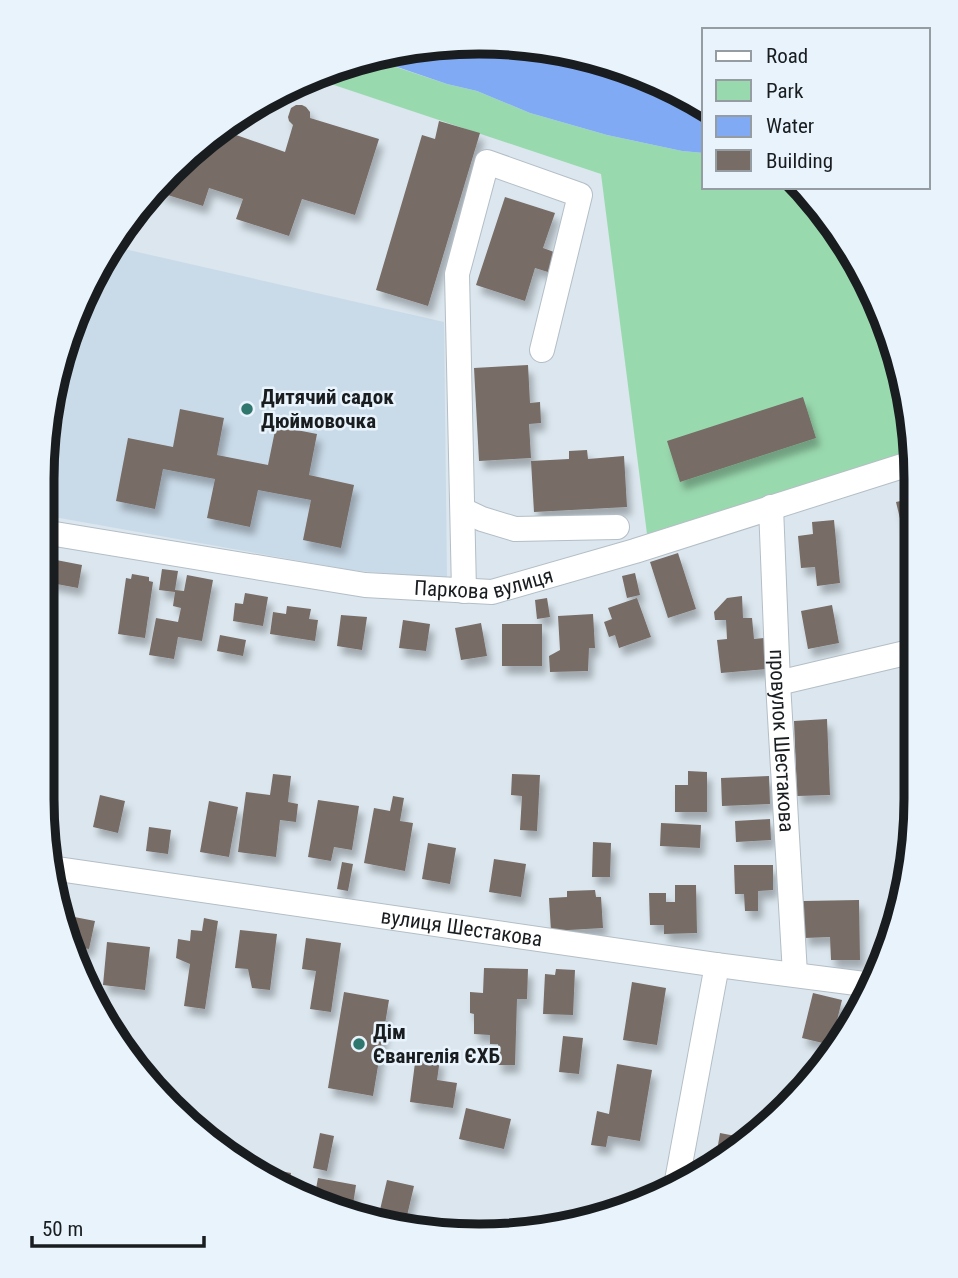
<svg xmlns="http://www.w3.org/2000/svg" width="958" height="1278" font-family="'Roboto Condensed',sans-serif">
  <defs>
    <filter id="shadow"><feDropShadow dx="4.5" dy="8" stdDeviation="3.5" flood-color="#0004"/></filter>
  </defs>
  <rect width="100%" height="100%" fill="#dbe6ee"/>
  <path fill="#c9dae8" d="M111 246 444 322 447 580 351 570 43 515V451L57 366Z"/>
  <path fill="#99d9ae" d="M366 57 447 84 477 91 530 113 607 135 682 151 704 153V187H796L826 213 883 311 912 422V451L647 534 601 174 319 80Z"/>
  <path fill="#81aaf4" d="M536 46 698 101 704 106V153L682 151 607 135 530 113 477 91 447 84 368 57Z"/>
  <path fill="#776c66" filter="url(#shadow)" d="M296 105H302L306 107 310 112V118L379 139 355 215 302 199 289 236 236 219 243 199 209 188 203 206 158 192 213 132 219 129 285 152 293 125 289 121 288 117 291 108Z
    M439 121 480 133 428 306 376 290 422 135 435 139Z
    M505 197 555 213 543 248 554 252 548 272 535 268 525 301 476 285Z
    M528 365 530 403 540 402 541 423 529 424 531 458 479 461 474 368Z
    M803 397 816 438 680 482 667 441Z
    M180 409 224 418 217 455 268 465 276 426 317 434 309 475 354 485 341 548 303 540 311 500 258 490 250 527 207 518 215 479 163 469 155 509 116 501 128 438 173 447Z
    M587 450 588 459 624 456 627 507 534 512 531 461 569 459V451Z
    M913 490V546L907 548 896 502 905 500 904 492Z
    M834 520 840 583 817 586 815 567 801 568 798 536 813 534 812 522Z
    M678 553 696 609 668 618 650 562Z
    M51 559 82 565 78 588 46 582Z
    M162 569 178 571 175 590 184 591 187 575 213 580 202 641 178 637 174 659 149 655 156 618 178 622 181 608 173 606 175 592 159 590Z
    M635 573 640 595 627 598 622 576Z
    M132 574 149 577V581L153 582 145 638 118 634 126 578 131 579Z
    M245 593 268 597 263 626 233 621 235 603 243 604Z
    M742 596 743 618H752L754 639 764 638 767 669 721 673 717 640 727 639 726 620H715L714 612 727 598Z
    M547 598 550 617 537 619 535 600Z
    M637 598 651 637 619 648 615 635 609 637 604 622 612 619 608 608Z
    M832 605 839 643 808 649 801 611Z
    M287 606 311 609 309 619 318 620 315 641 270 634 273 612 286 614Z
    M593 614 595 648H589L588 671 550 672 549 656 560 650 558 616Z
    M341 615 367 617 362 650 337 646Z
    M403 620 430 624 426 651 399 648Z
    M481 623 487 656 461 660 455 628Z
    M502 624H542V666H502Z
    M220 635 246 640 243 656 217 651Z
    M827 719 830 795 797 796 794 721Z
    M688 771 707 772V812H675V785H688Z
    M273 774 291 776 288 802 298 804 296 822 280 820 276 857 238 852 246 792 270 795Z
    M512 774 540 775 537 831 520 830 522 796 511 795Z
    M769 776 770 804 722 806 721 778Z
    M100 795 125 801 118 833 93 827Z
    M393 796 404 798 400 821 413 823 405 871 364 863 374 808 390 811Z
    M318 800 359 806 352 850 334 847 331 861 308 857Z
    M209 801 238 807 229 857 200 852Z
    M770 819 771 840 736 842 735 821Z
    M661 823 701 825 700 848 660 846Z
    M149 827 171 830 168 854 146 851Z
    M593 842 611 843 610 877H592Z
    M428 843 456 848 450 884 422 879Z
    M494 859 526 864 521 897 489 892Z
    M342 862 353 864 348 891 337 889Z
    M734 865H773V890L758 891V911H745L744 894H735Z
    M675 885H696L697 933 664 934V925H650L649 893H666V902H675Z
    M595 890 596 897H601L603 928 551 931 549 898 567 897V891Z
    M859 900 860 960H831L830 937 804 938 803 901Z
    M64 915 95 921 89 949 71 946 62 925Z
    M204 918 218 921 205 1009 184 1006 190 964 176 958 178 939 190 941 191 930 202 931Z
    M240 930 277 934 270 990 252 988 248 969 235 968Z
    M306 938 341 943 331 1012 310 1009 316 971 302 969Z
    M107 942 150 947 145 990 103 985Z
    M484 968 528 969 527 999H517L515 1065H497L498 1044H490V1035L474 1034V1014L470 1013V992L483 993Z
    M556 969 575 970 573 1015 543 1014 545 974 555 975Z
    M632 982 666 988 657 1045 623 1040Z
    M344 992 389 1000 373 1096 328 1088Z
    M813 993 842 1000 831 1045 802 1038Z
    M563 1036 583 1038 579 1074 559 1072Z
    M416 1055 440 1059 437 1080 457 1083 453 1108 410 1102Z
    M617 1064 652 1070 640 1141 608 1136 606 1147 591 1145 597 1111 609 1114Z
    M466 1108 511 1119 504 1149 459 1139Z
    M320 1133 334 1136 327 1171 313 1168Z
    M720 1133 751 1139 745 1146 715 1163Z
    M270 1169 291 1173 288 1192 268 1178Z
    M318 1178 356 1185 352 1211 342 1210 314 1200Z
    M387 1180 414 1186 406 1220 379 1214Z"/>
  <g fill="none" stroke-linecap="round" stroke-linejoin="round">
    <defs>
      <g id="minor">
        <path id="s1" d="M771 507 778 683 795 974"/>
        <path d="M463 510 482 519 515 529 617 527"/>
        <path id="s2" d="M43 532 365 585 492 592 635 551 912 463"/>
        <path d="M464 591 457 274 487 162 580 195 542 350"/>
        <path d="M778 683 914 651"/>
        <path id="s3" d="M51 868 717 965 872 985"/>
        <path d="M676 1186 717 965"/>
      </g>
    </defs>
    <use href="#minor" stroke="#b4bec6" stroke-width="26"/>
    <use href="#minor" stroke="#fff" stroke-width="24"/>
  </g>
  <g fill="#2e766e" stroke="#e8f3fb" stroke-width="2.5">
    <circle cx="247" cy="409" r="7"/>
    <circle cx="359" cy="1044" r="7"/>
  </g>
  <g text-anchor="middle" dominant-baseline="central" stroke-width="5" stroke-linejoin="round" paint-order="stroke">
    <g font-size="21" font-weight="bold" fill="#191d20" stroke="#e8f3fb" text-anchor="start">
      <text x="261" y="397">Дитячий садок<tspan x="261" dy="24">Дюймовочка</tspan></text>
      <text x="373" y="1032">Дім<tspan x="373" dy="24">Євангелія ЄХБ</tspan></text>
    </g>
    <g font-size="21" fill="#191d20" stroke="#e8f3fb">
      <text stroke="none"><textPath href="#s2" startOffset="446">Паркова вулиця</textPath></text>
      <text stroke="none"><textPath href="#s1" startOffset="234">провулок Шестакова</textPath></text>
      <text stroke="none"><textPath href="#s3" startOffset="415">вулиця Шестакова</textPath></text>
    </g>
  </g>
  <path d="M0 0H958V1278H0ZM479 54H479A425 425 0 0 1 904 479V799A425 425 0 0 1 479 1224H479A425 425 0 0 1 54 799V479A425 425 0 0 1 479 54Z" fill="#e8f3fb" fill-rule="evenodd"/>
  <path fill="none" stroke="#191d20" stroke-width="9" d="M479 54H479A425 425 0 0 1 904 479V799A425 425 0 0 1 479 1224H479A425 425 0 0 1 54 799V479A425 425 0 0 1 479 54Z"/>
  <rect x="702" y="28" width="228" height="161" fill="#e8f3fb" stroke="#959da3" stroke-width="2"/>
  <rect x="716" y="51" width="35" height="10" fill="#ffffff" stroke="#959da3" stroke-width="2"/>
  <text x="766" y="63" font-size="21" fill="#191d20">Road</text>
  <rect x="716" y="80" width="35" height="21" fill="#99d9ae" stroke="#959da3" stroke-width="2"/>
  <text x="766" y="98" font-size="21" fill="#191d20">Park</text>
  <rect x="716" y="116" width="35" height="21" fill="#81aaf4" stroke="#959da3" stroke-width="2"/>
  <text x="766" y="133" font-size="21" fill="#191d20">Water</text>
  <rect x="716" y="150" width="35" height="21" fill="#776c66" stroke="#959da3" stroke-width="2"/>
  <text x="766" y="168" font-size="21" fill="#191d20">Building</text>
  <path d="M32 1236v10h172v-10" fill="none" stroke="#191d20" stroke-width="3.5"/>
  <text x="42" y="1236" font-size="21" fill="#191d20" stroke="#e8f3fb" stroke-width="5" paint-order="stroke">50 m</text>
</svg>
